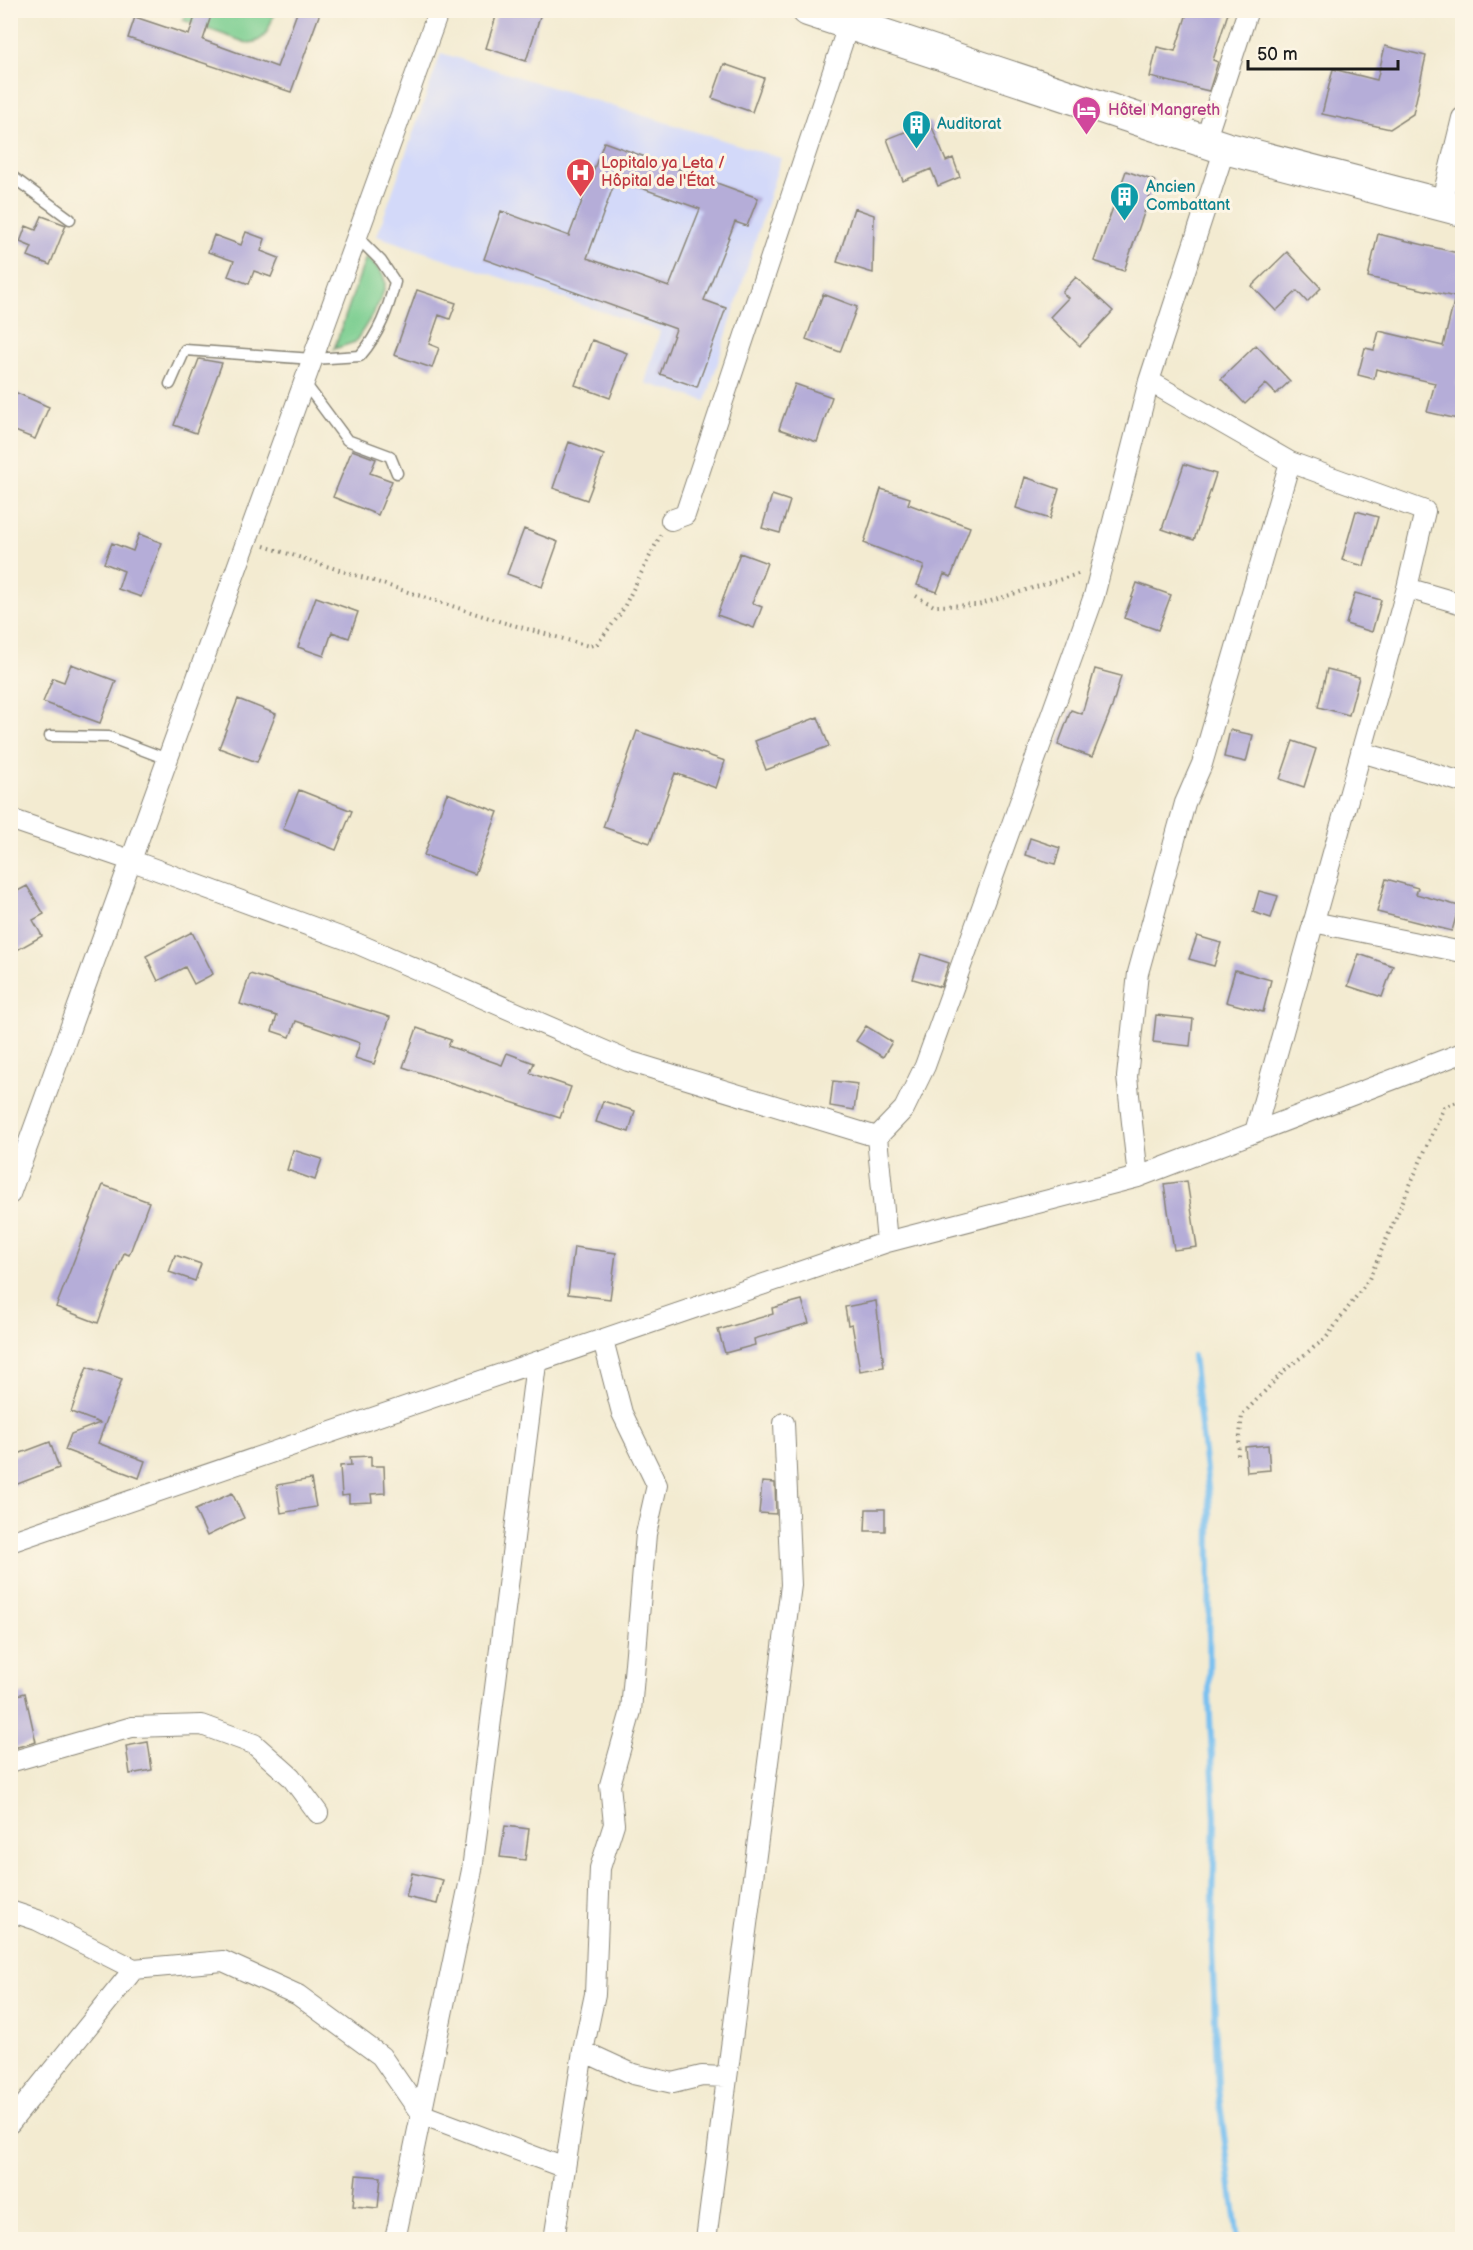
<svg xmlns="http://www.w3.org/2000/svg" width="1473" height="2250" font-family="'Balsamiq Sans',sans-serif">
  <rect width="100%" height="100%" fill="#fcf5e5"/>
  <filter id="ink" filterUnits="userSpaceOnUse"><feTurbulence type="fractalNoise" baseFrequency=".0167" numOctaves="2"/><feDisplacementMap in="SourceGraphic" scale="12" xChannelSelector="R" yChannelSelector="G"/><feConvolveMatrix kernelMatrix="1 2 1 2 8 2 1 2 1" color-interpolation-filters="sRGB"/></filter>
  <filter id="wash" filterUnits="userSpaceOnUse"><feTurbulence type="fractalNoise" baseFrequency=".008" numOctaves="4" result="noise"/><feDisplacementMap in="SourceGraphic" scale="24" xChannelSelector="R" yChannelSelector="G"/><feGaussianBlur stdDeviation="1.35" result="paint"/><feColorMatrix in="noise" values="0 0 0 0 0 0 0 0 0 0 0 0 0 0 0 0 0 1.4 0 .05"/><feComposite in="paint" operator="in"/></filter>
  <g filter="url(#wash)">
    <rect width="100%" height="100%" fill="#f3ebd1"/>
    <path fill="#d3d9f9" d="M441 53 781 158 706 401 645 383 660 331 377 236Z"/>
    <path fill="#79cd8f" stroke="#4a7456" stroke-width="1.5" d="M187 11H275C269 27 267 43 247 43L183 20Z
      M366 257C373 264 384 271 385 283 386 297 363 330 355 342L334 349Z"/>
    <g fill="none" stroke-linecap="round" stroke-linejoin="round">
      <path stroke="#78c0f0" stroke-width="6" d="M1193 1356 1210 1506 1209 1697 1215 1818 1212 1949 1218 2089 1238 2240"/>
    </g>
    <g id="blocks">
      <path fill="#b5add8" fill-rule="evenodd" d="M197 10H213L203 40 277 67 298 10H321L291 92 128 38 135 17 189 35Z
        M498 10H542L526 61 486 48Z
        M1188 10H1229L1213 60 1218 62 1209 91 1150 77 1157 47 1175 51Z
        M1385 46 1426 56 1413 114 1390 129 1322 114 1333 69 1377 80Z
        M724 64 764 78 752 112 712 98Z
        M930 122 946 161 953 158 960 177 938 186 931 169 903 181 887 139Z
        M604 142 758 198 747 226 735 222 704 300 726 308 697 387 660 374 676 329 484 259 501 211 569 236ZM616 179 700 209 669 287 587 258Z
        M1126 171 1155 181 1124 271 1094 261Z
        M854 208 874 215 873 273 837 262Z
        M42 216 66 225 50 265 28 256 32 247 20 242 26 226 36 230Z
        M246 232 265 239 261 251 279 258 271 277 254 271 249 284 228 276 234 261 208 252 214 235 241 245Z
        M1378 234 1462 254V362L1457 385 1462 387V420L1427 412 1435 383 1376 369 1374 379 1358 375 1365 348 1374 350 1379 331 1443 346 1455 297 1368 277Z
        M1287 252 1321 288 1307 302 1297 291 1276 311 1252 286Z
        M1076 277 1113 311 1080 346 1050 317 1068 298 1062 292Z
        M417 290 456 303 450 319 439 315 429 344 439 348 432 368 394 355Z
        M823 294 857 307 840 352 806 339Z
        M592 340 627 353 610 398 575 385Z
        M1256 345 1290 381 1276 394 1266 384 1245 404 1221 379Z
        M199 359 222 363 196 433 174 425Z
        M795 384 832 397 817 442 779 429Z
        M10 390 49 407 35 439 10 429Z
        M569 442 604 455 587 500 553 488Z
        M352 450 376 459 370 473 392 481 378 515 333 497Z
        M1184 464 1216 474 1194 540 1162 529Z
        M1025 477 1059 489 1050 519 1016 508Z
        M881 489 910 498 908 504 970 527 951 577 944 574 937 592 917 585 924 566 864 543Z
        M772 495 790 501 780 533 762 528Z
        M1356 511 1378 517 1364 566 1342 560Z
        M524 529 558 542 542 587 507 574Z
        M139 534 162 543 141 597 118 589 124 571 104 563 112 543 133 551Z
        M740 553 767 563 752 603 762 607 754 628 717 615Z
        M1137 583 1171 595 1158 630 1124 618Z
        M1355 593 1381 600 1372 632 1346 624Z
        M316 597 358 612 349 638 332 632 324 656 298 647Z
        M71 664 116 681 100 723 43 702 53 678 64 682Z
        M1095 669 1121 676 1112 707 1092 757 1058 745 1071 710 1082 714Z
        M1327 669 1359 677 1349 715 1318 707Z
        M238 699 276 714 257 762 219 748Z
        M818 717 829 746 766 770 755 741Z
        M1230 730 1253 735 1246 762 1224 757Z
        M637 731 725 761 716 788 675 773 650 843 603 827Z
        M1293 741 1316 749 1304 787 1280 779Z
        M299 790 352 811 336 850 283 829Z
        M447 793 498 812 475 874 424 855Z
        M1030 838 1060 848 1055 864 1025 855Z
        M1386 879 1418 888 1416 894 1459 906 1452 931 1377 912Z
        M27 886 44 914 33 920 42 936 10 954V895Z
        M1259 891 1278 896 1271 918 1253 912Z
        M192 932 213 974 194 984 185 967 158 981 146 956Z
        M1197 936 1221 943 1214 966 1189 959Z
        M921 954 949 963 941 987 913 979Z
        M1359 954 1393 966 1382 997 1348 986Z
        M1235 970 1271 980 1263 1012 1226 1002Z
        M250 974 390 1017 374 1064 355 1058 360 1043 296 1021 290 1037 272 1031 277 1016 240 1004Z
        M1156 1015 1193 1019 1190 1046 1153 1042Z
        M866 1026 892 1042 883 1057 856 1041Z
        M417 1028 451 1040 448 1046 502 1065 507 1053 534 1063 530 1073 571 1087 560 1118 403 1067Z
        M833 1081 858 1084 854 1110 830 1106Z
        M603 1101 635 1111 629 1132 596 1122Z
        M293 1150 322 1159 315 1180 287 1170Z
        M1187 1181 1197 1247 1174 1250 1164 1184Z
        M103 1185 149 1202 129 1255 124 1253 98 1323 56 1307Z
        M574 1247 616 1253 610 1299 568 1294Z
        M175 1255 201 1264 195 1281 169 1272Z
        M802 1300 809 1323 754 1339 755 1345 725 1353 718 1330 773 1314 772 1308Z
        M876 1301 884 1367 860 1371 852 1324 848 1325 845 1307Z
        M87 1367 122 1379 98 1443 145 1461 139 1478 65 1450 71 1434 100 1423 71 1412Z
        M50 1442 59 1468 10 1487V1457Z
        M1268 1445 1270 1470 1247 1472 1245 1447Z
        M371 1456V1466H384L385 1493 371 1494 372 1502 349 1503V1495L342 1496 340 1466 351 1465 350 1457Z
        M311 1479 316 1507 281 1513 277 1485Z
        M762 1482 775 1483 776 1514 759 1513Z
        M232 1493 244 1518 207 1536 195 1510Z
        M866 1509H885V1531H865Z
        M25 1693 36 1742 10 1749V1697Z
        M148 1742 152 1770 130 1774 126 1746Z
        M505 1826 529 1829 525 1860 500 1857Z
        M412 1873 443 1880 437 1904 406 1897Z
        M356 2175 381 2177 378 2208 353 2206Z"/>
    </g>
  </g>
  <g filter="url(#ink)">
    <use href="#blocks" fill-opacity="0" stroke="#888476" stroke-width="1.5"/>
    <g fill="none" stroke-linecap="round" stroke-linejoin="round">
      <defs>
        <path id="service" d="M10 175 70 219
          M304 382 347 440 390 456 397 473
          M170 384 185 350 313 359 360 356C379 334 388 310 395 282L381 261 357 237
          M50 736 109 737 167 759"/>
        <path id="minor" d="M1205 141 1248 10
          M1441 204 1462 118
          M1149 381 1290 462 1425 511 1407 588 1255 1132
          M671 520 685 515 852 14
          M1407 588 1462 604
          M1361 752 1462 782
          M10 819 130 860 356 943 628 1061 877 1137 904 1109 925 1066 1094 596 1149 381 1225 148
          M1313 922 1462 952
          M877 1137 887 1242
          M1138 1177 1127 1077 1138 973 1185 803 1202 764 1290 462
          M10 1194 439 10
          M10 1542 887 1242 1138 1177 1462 1053
          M10 1762 132 1727 202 1725 254 1744 291 1777 318 1813
          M10 1911 37 1920 134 1969 10 2123
          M134 1969 223 1961 298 1995 381 2056 421 2114 565 2168
          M583 2051 633 2074 673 2083 702 2076 726 2077
          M395 2240 472 1870 536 1364
          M554 2240 583 2051 595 1994 600 1868 614 1824 610 1785 631 1711 646 1534 657 1485 622 1413 603 1340
          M706 2240 791 1585 784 1423"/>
        <path id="primary" d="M808 10 1225 148 1462 210"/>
      </defs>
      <use href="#service" stroke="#888476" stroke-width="13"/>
      <use href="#minor" stroke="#888476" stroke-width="22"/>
      <use href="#primary" stroke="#888476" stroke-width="34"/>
      <path stroke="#888476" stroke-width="4" stroke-dasharray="1.5 4.5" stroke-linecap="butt" d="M264 546 502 622 589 646 597 644 621 613 661 534
        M916 596 934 606 978 605 1081 573
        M1238 1455 1242 1415 1286 1369 1326 1338 1369 1279 1444 1107 1462 1100"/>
      <use href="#service" stroke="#fff" stroke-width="10"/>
      <use href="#minor" stroke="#fff" stroke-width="20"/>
      <use href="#primary" stroke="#fff" stroke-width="32"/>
    </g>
  </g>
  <defs>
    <symbol id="hotel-pin" viewBox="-11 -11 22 30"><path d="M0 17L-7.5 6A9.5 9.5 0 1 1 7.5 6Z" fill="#d1479c" stroke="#fcf5e5"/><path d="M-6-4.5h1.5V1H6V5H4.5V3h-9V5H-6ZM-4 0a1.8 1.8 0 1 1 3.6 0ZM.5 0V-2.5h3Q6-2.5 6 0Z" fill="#fff"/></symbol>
    <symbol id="building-pin" viewBox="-11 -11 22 30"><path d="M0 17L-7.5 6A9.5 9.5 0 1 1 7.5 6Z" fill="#0f9aa8" stroke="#fcf5e5"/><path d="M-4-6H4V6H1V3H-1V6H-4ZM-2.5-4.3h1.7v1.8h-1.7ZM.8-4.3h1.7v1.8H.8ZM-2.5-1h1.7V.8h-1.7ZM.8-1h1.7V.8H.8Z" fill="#fff"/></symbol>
    <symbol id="hospital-pin" viewBox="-11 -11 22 30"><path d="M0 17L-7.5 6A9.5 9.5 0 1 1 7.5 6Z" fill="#e0444e" stroke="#fcf5e5"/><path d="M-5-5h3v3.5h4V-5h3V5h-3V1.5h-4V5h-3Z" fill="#fff"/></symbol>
  </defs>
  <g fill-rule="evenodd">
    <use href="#hotel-pin" x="1070" y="94" width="33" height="45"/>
    <use href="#building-pin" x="900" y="108" width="33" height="45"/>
    <use href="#hospital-pin" x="564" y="156" width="33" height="45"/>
    <use href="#building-pin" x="1108" y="180" width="33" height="45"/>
  </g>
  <g text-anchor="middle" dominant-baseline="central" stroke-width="6" stroke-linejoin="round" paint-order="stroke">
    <g font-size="16" fill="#b23c85" stroke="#fcf5e5" text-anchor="start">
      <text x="1108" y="110">Hôtel Mangreth</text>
    </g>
    <g font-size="16" fill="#0d838f" stroke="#fcf5e5" text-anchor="start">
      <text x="937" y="124">Auditorat</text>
      <text x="1146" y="187">Ancien<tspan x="1146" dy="18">Combattant</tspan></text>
    </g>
    <g font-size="16" fill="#be3a42" stroke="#fcf5e5" text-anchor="start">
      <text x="601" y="163">Lopitalo ya Leta /<tspan x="601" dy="18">Hôpital de l'État</tspan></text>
    </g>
  </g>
  <rect width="1473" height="2250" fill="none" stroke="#fcf5e5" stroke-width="36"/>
  <path d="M1248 60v9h150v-9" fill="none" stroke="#1c1c1c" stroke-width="3"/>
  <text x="1257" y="60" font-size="18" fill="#1c1c1c" stroke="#fcf5e5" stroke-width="4.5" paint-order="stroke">50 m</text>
</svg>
